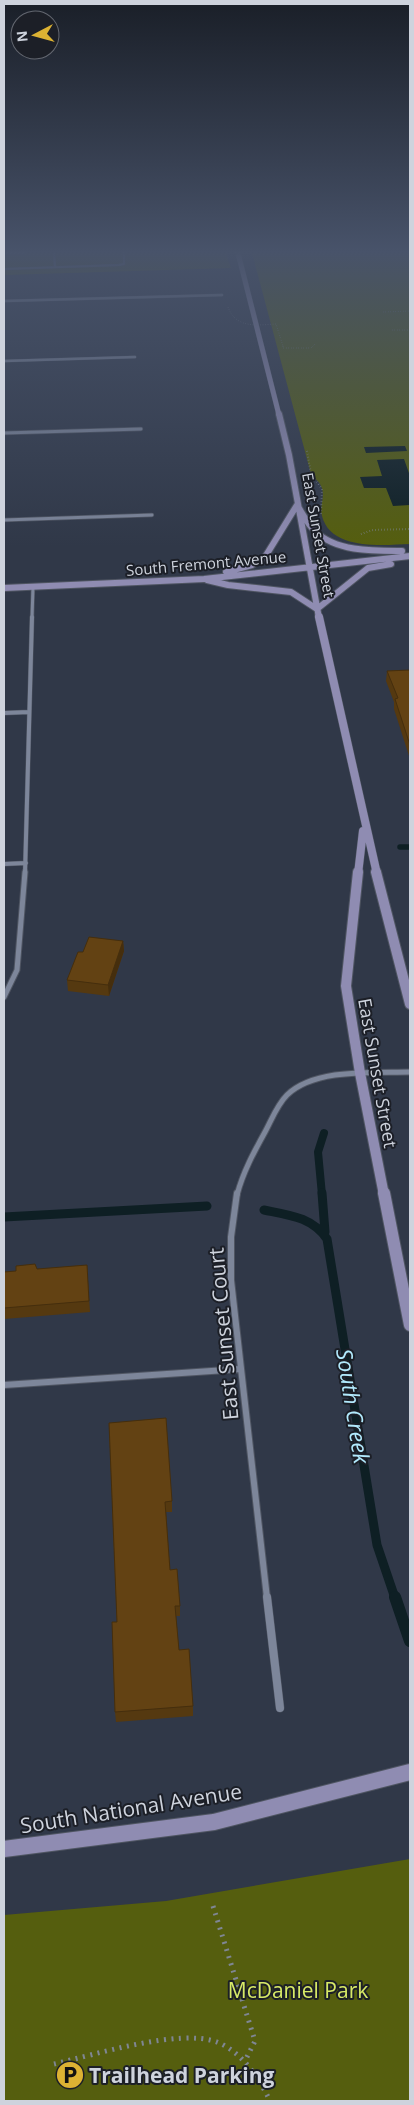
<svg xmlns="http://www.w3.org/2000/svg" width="414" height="2105" font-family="'Open Sans',sans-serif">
  <rect width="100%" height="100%" fill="#303848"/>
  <path fill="#555e0e" d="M4 253H226L231 268 4 275Z
    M252 253H410V544C383 545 331 551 322 516 319 506 326 496 321 486 319 481 314 478 311 474Z
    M410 1859V2101H4V1915L166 1901Z"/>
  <path fill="#0e1f24" d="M405 446 407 451 366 453 364 447Z
    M404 459 410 476V505L393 506 386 488H364L360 477 382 476 377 460Z"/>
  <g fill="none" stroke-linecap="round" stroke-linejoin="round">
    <path stroke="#0e1f24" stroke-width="5.5" d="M400 847H410"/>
    <path stroke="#0e1f24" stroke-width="8" d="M322 1195 318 1152 324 1133"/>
    <path stroke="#0e1f24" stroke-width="9" d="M322 1193 325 1232
      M264 1210C289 1215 312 1217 327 1239L377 1545 395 1598
      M4 1217 207 1206"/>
    <path stroke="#0e1f24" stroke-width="12" d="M395 1597 410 1641"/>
    <defs>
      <path id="lane" d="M4 253H24
        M54 253 55 267
        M4 269 119 265 124 264V253"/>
      <path id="street-far5" d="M4 301 222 295
        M4 361 135 357"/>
      <path id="street-far4" d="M4 433 141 429
        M4 520 152 515
        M32 618 33 587"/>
      <path id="street-far3" d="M4 713 29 712
        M4 864 26 863
        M25 874 32 617"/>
      <path id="street-far2" d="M4 997 17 970 25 872
        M237 1195C243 1172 254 1152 265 1132 272 1119 277 1105 287 1095 315 1068 374 1073 410 1072"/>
      <path id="street-far1" d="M237 1193 231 1237V1280L267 1598
        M4 1385 241 1369"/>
      <path id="street" d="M267 1597 280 1708"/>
      <path id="secondary-far5" d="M238 253 279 415"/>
      <path id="secondary-far4" d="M279 414 289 455 319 618
        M226 572 252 565 265 557 297 505C303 514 307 524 315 531 336 552 374 551 402 551
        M207 580 228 585 291 592 317 609 368 568 391 564
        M4 588 204 579 410 556"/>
      <path id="secondary-far3" d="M319 617 377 874
        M358 874 363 831"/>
      <path id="secondary-far2" d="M358 872 346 986 360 1073 384 1195
        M376 872 410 1004"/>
      <path id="secondary-far1" d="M384 1193 410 1325"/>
      <path id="secondary" d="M4 1849 214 1822 410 1772"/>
    </defs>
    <use href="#lane" stroke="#4f5562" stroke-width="2.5"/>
    <use href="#street-far5" stroke="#4f5562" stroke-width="3"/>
    <use href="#street-far4" stroke="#4f5562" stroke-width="4.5"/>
    <use href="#street-far3" stroke="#4f5562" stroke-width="5"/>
    <use href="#street-far2" stroke="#4f5562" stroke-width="7"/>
    <use href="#street-far1" stroke="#4f5562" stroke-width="8"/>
    <use href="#street" stroke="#4f5562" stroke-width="9"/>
    <use href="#secondary-far5" stroke="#4f5562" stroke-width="5.5"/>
    <use href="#secondary-far4" stroke="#4f5562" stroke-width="8"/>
    <use href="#secondary-far3" stroke="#4f5562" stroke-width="9"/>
    <use href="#secondary-far2" stroke="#4f5562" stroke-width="12"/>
    <use href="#secondary-far1" stroke="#4f5562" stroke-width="14"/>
    <use href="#secondary" stroke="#4f5562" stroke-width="18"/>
    <path stroke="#7f8693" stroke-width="1" stroke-dasharray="0.5 2" stroke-linecap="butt" d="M383 312 410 311
      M392 330H410
      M283 346V348H311L316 343"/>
    <path stroke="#7f8693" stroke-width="2" stroke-dasharray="0.5 2.5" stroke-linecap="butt" d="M307 451 311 474 322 489 321 514
      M361 534 373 530 410 529"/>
    <path stroke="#7f8693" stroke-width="5" stroke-dasharray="2 5.5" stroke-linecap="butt" d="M213 1906 255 2041 245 2061
      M54 2064C94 2055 179 2028 217 2042 242 2052 259 2078 270 2101"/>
    <use href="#lane" stroke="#7d869a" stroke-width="2"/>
    <use href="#street-far5" stroke="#7d869a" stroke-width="2.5"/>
    <use href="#street-far4" stroke="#7d869a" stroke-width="3"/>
    <use href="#street-far3" stroke="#7d869a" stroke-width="4"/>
    <use href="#street-far2" stroke="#7d869a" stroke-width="5"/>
    <use href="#street-far1" stroke="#7d869a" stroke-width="6"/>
    <use href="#street" stroke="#7d869a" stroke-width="8"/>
    <use href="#secondary-far5" stroke="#8f8cb2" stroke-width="5"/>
    <use href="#secondary-far4" stroke="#8f8cb2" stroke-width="6"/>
    <use href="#secondary-far3" stroke="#8f8cb2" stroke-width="8"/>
    <use href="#secondary-far2" stroke="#8f8cb2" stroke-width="10"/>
    <use href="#secondary-far1" stroke="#8f8cb2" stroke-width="12"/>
    <use href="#secondary" stroke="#8f8cb2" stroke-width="16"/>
    <path stroke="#7f8693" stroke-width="1" stroke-dasharray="0.5 2" stroke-linecap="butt" d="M228 307C236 329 257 325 276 324L283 346"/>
  </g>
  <path fill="#553910" d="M410 670V759L394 709V702L386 681 387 671Z
    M123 941 124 951 109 996 68 991 67 980 83 952Z
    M87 1265 90 1312 4 1319V1272Z
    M109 1423 172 1501V1512H166L170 1570 180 1606V1616H176L179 1650 193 1706V1716L116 1722 115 1712 117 1622Z"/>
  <path fill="#452e0d" d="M123 941 124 951 109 996 108 985Z"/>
  <path fill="#634213" stroke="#452e0d" d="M410 670V745L395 699 398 698 387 671Z
    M89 937 123 941 108 985 67 980 78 952H83Z
    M35 1264 37 1269 87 1265 89 1301 4 1308V1272L16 1271V1266Z
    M166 1418 172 1501 165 1502 170 1570 177 1569 180 1606H175L179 1650 189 1649 193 1706 115 1712 112 1622H117L109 1423Z"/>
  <linearGradient id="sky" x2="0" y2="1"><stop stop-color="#1a1f28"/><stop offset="0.46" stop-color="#48536a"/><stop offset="1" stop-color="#48536a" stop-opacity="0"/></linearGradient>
  <rect width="414" height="547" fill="url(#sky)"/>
  <defs>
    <symbol id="parking-disc" viewBox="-11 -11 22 22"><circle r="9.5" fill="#dcb233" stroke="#1c1f27"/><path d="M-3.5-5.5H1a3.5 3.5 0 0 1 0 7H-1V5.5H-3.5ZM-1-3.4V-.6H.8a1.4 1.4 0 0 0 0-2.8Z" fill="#111"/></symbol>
  </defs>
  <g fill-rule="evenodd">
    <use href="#parking-disc" x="54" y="2059" width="32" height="32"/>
  </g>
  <g text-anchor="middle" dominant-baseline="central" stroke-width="4" stroke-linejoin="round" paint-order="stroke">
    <g font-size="15" fill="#ced3dd" stroke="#1c1f27">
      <text transform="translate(319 535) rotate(80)">East Sunset Street</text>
      <text transform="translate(206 563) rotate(-5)">South Fremont Avenue</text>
    </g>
    <g font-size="18" fill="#ced3dd" stroke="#1c1f27">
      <text transform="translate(378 1073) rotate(80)">East Sunset Street</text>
    </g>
    <g font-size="21" fill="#ced3dd" stroke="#1c1f27">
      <text transform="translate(223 1334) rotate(-95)">East Sunset Court</text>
      <text transform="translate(131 1808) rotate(-9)">South National Avenue</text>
    </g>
    <g font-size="21" fill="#d7e967" stroke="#1c1f27">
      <text x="298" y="1990">McDaniel Park</text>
    </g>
    <g font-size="21" font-weight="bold" fill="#ced3dd" stroke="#1c1f27" text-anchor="start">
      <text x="89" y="2075">Trailhead Parking</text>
    </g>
    <g font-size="22" font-style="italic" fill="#b2eafd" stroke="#1c1f27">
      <text transform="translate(354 1406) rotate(81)">South Creek</text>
    </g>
  </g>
  <rect width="414" height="2105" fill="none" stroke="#ced3dd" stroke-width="10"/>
  <g transform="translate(35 35) rotate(264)"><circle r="24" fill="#1c1f27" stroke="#636770"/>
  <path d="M0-4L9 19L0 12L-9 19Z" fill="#dcb233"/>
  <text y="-8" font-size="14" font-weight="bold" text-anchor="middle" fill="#ced3dd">N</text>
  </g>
</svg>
